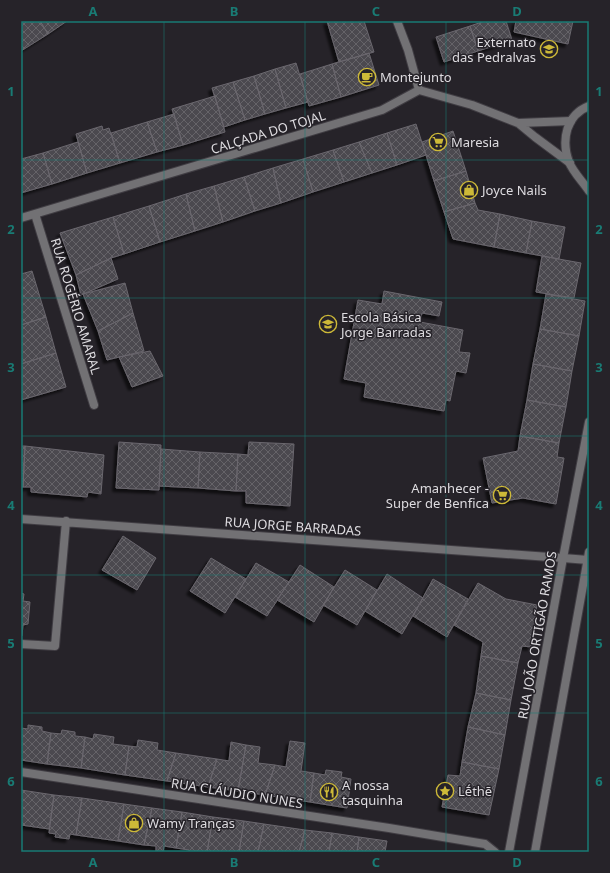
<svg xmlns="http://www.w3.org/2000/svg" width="610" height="873" font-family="'Noto Sans',sans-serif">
  <defs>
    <pattern id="building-cross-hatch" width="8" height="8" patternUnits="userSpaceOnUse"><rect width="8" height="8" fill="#4c494f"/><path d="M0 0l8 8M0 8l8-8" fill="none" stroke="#656368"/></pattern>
    <filter id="shadow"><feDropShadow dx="-3.5" dy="3.5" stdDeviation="1" flood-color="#0009"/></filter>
  </defs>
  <rect width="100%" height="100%" fill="#262329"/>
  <path fill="url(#building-cross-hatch)" stroke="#6a676e" filter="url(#shadow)" d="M21 21H40L48 34 21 51Z
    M40 21H67L48 34Z
    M327 21H364L374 52 339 62Z
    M485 21H506L512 40 478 51 470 26Z
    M516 21H573L568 44 514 32Z
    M470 26 478 51 444 62 436 37Z
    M369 53 379 85 341 97 332 64Z
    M296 63 308 102 286 108 275 69Z
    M332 64 341 97 309 106 300 74Z
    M275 69 286 108 265 114 254 76Z
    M254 76 265 114 245 120 233 82Z
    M233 82 245 120 224 127 212 88Z
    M215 96 225 132 183 145 172 109Z
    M174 114 183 145 157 152 147 122Z
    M147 122 157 152 120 163 111 133Z
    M416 124 426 155 397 165 387 133Z
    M102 126 103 130 109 128 120 163 87 173 76 134Z
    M453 131 466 171 434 181 422 142Z
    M387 133 397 165 372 173 359 142Z
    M78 142 87 173 52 184 43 153Z
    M359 142 372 173 344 182 333 150Z
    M333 150 344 182 313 192 303 159Z
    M43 153 52 184 21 193V159Z
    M303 159 313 192 281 203 273 168Z
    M273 168 281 203 255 211 244 177Z
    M466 171 475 203 444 212 434 181Z
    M244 177 255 211 223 222 214 186Z
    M214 186 223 222 195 231 186 194Z
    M186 194 195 231 160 242 149 206Z
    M475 203 478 210 500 214 494 247 453 239 444 212Z
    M149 206 160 242 124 254 113 217Z
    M500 214 532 221 526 253 494 247Z
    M113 217 124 254 111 258 76 275 60 233Z
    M532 221 565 227 559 259 526 253Z
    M542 256 581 263 574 298 536 292Z
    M111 258 118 279 81 295 76 275Z
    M32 271 46 317 21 325V274Z
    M125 283 133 313 98 331 83 294Z
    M384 291 442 302 439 316 422 313 420 322 463 330 459 352 470 353 466 373 456 371 450 401 446 400 444 411 364 397 366 383 344 379 358 300 382 304Z
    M546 294 585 301 579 336 540 329Z
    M133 313 144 351 107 360 98 331Z
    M46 317 56 353 21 364V325Z
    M540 329 579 336 572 371 533 364Z
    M150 351 163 376 132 387 119 357Z
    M56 353 66 387 21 400V364Z
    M533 364 572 371 566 407 527 400Z
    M527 400 566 407 559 443 520 436Z
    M520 436 559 443 557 457 564 458 556 504 523 498 492 503 483 458 518 451Z
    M119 442 161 445 159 490 116 488Z
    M249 442 294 444 290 506 246 503V491H236L238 454 248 455Z
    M21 446H25L23 487H21Z
    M25 446 104 455 101 494 88 492 87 497 31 492V487H23Z
    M161 449 200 452 198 488 159 486Z
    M200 452 238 454 236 491 198 488Z
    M123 536 156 558 137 590 102 570Z
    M211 558 246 579 225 613 190 591Z
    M256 563 289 582 267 616 235 597Z
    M300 565 334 587 314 622 277 600Z
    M345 570 377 590 357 625 323 605Z
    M387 574 423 598 402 634 365 611Z
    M433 579 468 599 447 637 413 616Z
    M478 583 506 599 537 605 531 647 522 646 518 663 481 656 483 642 454 625Z
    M21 593 24 594 23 601 30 602 28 624 23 625 22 636H21Z
    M481 656 518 663 511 700 476 693Z
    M476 693 511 700 505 735 468 727Z
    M28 725 42 727V731L51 733 47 764 21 760V728L28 729Z
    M468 727 505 735 499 769 462 762Z
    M62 730 75 732V736L85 737 81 768 47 764 51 733 61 734Z
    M94 734 114 737 113 744 129 746 125 775 81 768 85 737 93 739Z
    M138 740 158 743 157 750 176 753 167 781 125 775 129 746 137 747Z
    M290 741 305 743 301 771 314 773 310 802 265 795 275 765 286 767Z
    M231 742 246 745 238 791 208 787 217 759 229 761Z
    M246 745 260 747 258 763 275 765 265 795 238 791Z
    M176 753 217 759 208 787 167 781Z
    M462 762 499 769 489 815 442 807 448 775 460 776Z
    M326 770 342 772 341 777 351 779 347 808 310 802 314 773 325 775Z
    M21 790 54 795 49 829 21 825Z
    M54 795 82 798 76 835 70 834 69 839 55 837 56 834 49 833Z
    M82 798 124 804 118 841 76 835Z
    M124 804 152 808 144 845 118 841Z
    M152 808 182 812 176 848 164 846 163 852H156V846L144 845Z
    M182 812 213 817 207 852 195 851V852H189V850L176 848Z
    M213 817 244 821 239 852H207Z
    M244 821 264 824 258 852H239Z
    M264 824 305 830 299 852H258Z
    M305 830 332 833 329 852H299Z
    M332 833 359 837 357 852H329Z
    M359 837 387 841 385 852H357Z"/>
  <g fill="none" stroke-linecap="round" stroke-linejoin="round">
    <defs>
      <path id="service" d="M563 558 588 560"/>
      <path id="minor" d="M397 21 408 50 419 90
        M518 123 571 121
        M35 214 94 405
        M21 218 382 110 419 90 472 105 518 123 535 137 570 163
        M21 519 563 558
        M21 644 55 646 66 521
        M21 772 389 828 485 844 495 852"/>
      <path id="tertiary" d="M589 106C566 115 561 140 569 162 573 172 583 182 589 191
        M509 852 563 558 589 422
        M535 852 589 552"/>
    </defs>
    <use href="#service" stroke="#403d43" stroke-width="10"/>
    <use href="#minor" stroke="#403d43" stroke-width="10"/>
    <use href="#tertiary" stroke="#403d43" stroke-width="10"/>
    <use href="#service" stroke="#727174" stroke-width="8"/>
    <use href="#minor" stroke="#727174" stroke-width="8"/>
    <use href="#tertiary" stroke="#727174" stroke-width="8"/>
  </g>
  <path fill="none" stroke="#197b74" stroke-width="1" stroke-opacity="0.55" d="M164 21V852M305 21V852M446 21V852M21 160H589M21 298H589M21 436H589M21 575H589M21 713H589"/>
  <defs>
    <symbol id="school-ring" viewBox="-11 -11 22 22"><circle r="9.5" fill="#262329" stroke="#cdb938" stroke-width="1.5"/><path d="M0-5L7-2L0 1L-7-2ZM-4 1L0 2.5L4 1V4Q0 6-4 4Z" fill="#cdb938"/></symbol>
    <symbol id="cafe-ring" viewBox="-11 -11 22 22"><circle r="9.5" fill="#262329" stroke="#cdb938" stroke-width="1.5"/><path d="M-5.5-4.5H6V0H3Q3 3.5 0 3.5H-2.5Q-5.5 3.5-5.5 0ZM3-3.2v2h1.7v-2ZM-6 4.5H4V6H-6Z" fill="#cdb938"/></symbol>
    <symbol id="supermarket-ring" viewBox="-11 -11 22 22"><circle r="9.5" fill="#262329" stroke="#cdb938" stroke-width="1.5"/><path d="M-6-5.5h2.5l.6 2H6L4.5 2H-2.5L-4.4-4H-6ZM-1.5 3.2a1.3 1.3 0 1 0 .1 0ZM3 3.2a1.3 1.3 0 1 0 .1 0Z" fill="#cdb938"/></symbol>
    <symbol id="shop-ring" viewBox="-11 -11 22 22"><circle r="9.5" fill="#262329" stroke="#cdb938" stroke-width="1.5"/><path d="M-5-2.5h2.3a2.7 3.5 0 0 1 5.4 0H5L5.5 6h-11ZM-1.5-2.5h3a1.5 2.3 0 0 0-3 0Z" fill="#cdb938"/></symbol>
    <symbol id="sight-ring" viewBox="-11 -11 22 22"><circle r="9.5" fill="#262329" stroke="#cdb938" stroke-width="1.5"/><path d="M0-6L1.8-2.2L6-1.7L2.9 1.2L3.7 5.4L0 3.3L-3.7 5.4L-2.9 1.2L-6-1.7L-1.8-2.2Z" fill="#cdb938"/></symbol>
    <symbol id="restaurant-ring" viewBox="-11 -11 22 22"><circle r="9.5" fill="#262329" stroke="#cdb938" stroke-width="1.5"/><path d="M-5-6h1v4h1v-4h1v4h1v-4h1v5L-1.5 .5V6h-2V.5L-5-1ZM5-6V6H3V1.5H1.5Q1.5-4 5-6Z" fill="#cdb938"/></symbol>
  </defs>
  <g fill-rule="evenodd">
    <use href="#school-ring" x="539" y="39" width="20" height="20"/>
    <use href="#cafe-ring" x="357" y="67" width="20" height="20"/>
    <use href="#supermarket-ring" x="428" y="132" width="20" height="20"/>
    <use href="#shop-ring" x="459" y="180" width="20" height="20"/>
    <use href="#school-ring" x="318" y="314" width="20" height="20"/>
    <use href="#supermarket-ring" x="492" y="485" width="20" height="20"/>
    <use href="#sight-ring" x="435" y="781" width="20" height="20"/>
    <use href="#restaurant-ring" x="319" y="782" width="20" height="20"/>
    <use href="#shop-ring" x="124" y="813" width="20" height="20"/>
  </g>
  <g text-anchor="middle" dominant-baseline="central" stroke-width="3" stroke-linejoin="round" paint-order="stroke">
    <g font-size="13" fill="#dedce0" stroke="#262329" text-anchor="start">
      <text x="536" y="42" text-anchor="end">Externato<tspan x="536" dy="15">das Pedralvas</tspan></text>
      <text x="380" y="77">Montejunto</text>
      <text x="451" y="142">Maresia</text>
      <text x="482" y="190">Joyce Nails</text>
      <text x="341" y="317">Escola Básica<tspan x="341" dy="15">Jorge Barradas</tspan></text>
      <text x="489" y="488" text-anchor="end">Amanhecer -<tspan x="489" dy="15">Super de Benfica</tspan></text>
      <text x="342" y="785">A nossa<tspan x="342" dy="15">tasquinha</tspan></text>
      <text x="458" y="791">Lḗthē</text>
      <text x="147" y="823">Wamy Tranças</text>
    </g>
    <g font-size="13" fill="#dedce0" stroke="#262329">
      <text transform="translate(268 132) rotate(-17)">CALÇADA DO TOJAL</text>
      <text transform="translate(76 306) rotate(73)">RUA ROGÉRIO AMARAL</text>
      <text transform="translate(293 526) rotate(4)">RUA JORGE BARRADAS</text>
      <text transform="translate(537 635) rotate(-80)">RUA JOÃO ORTIGÃO RAMOS</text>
      <text transform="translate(237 793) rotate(9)">RUA CLÁUDIO NUNES</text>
    </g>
  </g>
  <rect width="610" height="873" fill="none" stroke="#262329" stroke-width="44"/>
  <rect x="22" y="22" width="566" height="829" fill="none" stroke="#197b74" stroke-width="1.5"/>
  <g font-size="13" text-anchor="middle" font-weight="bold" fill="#197b74">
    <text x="93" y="16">A</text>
    <text x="234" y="16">B</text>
    <text x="376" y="16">C</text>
    <text x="517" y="16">D</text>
    <text x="11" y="96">1</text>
    <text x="599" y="96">1</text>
    <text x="11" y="234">2</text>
    <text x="599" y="234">2</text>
    <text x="11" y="372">3</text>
    <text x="599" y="372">3</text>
    <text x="11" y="510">4</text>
    <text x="599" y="510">4</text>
    <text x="11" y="648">5</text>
    <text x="599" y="648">5</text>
    <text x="11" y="786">6</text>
    <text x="599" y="786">6</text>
    <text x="93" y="867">A</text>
    <text x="234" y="867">B</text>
    <text x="376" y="867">C</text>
    <text x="517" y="867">D</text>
  </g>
</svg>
